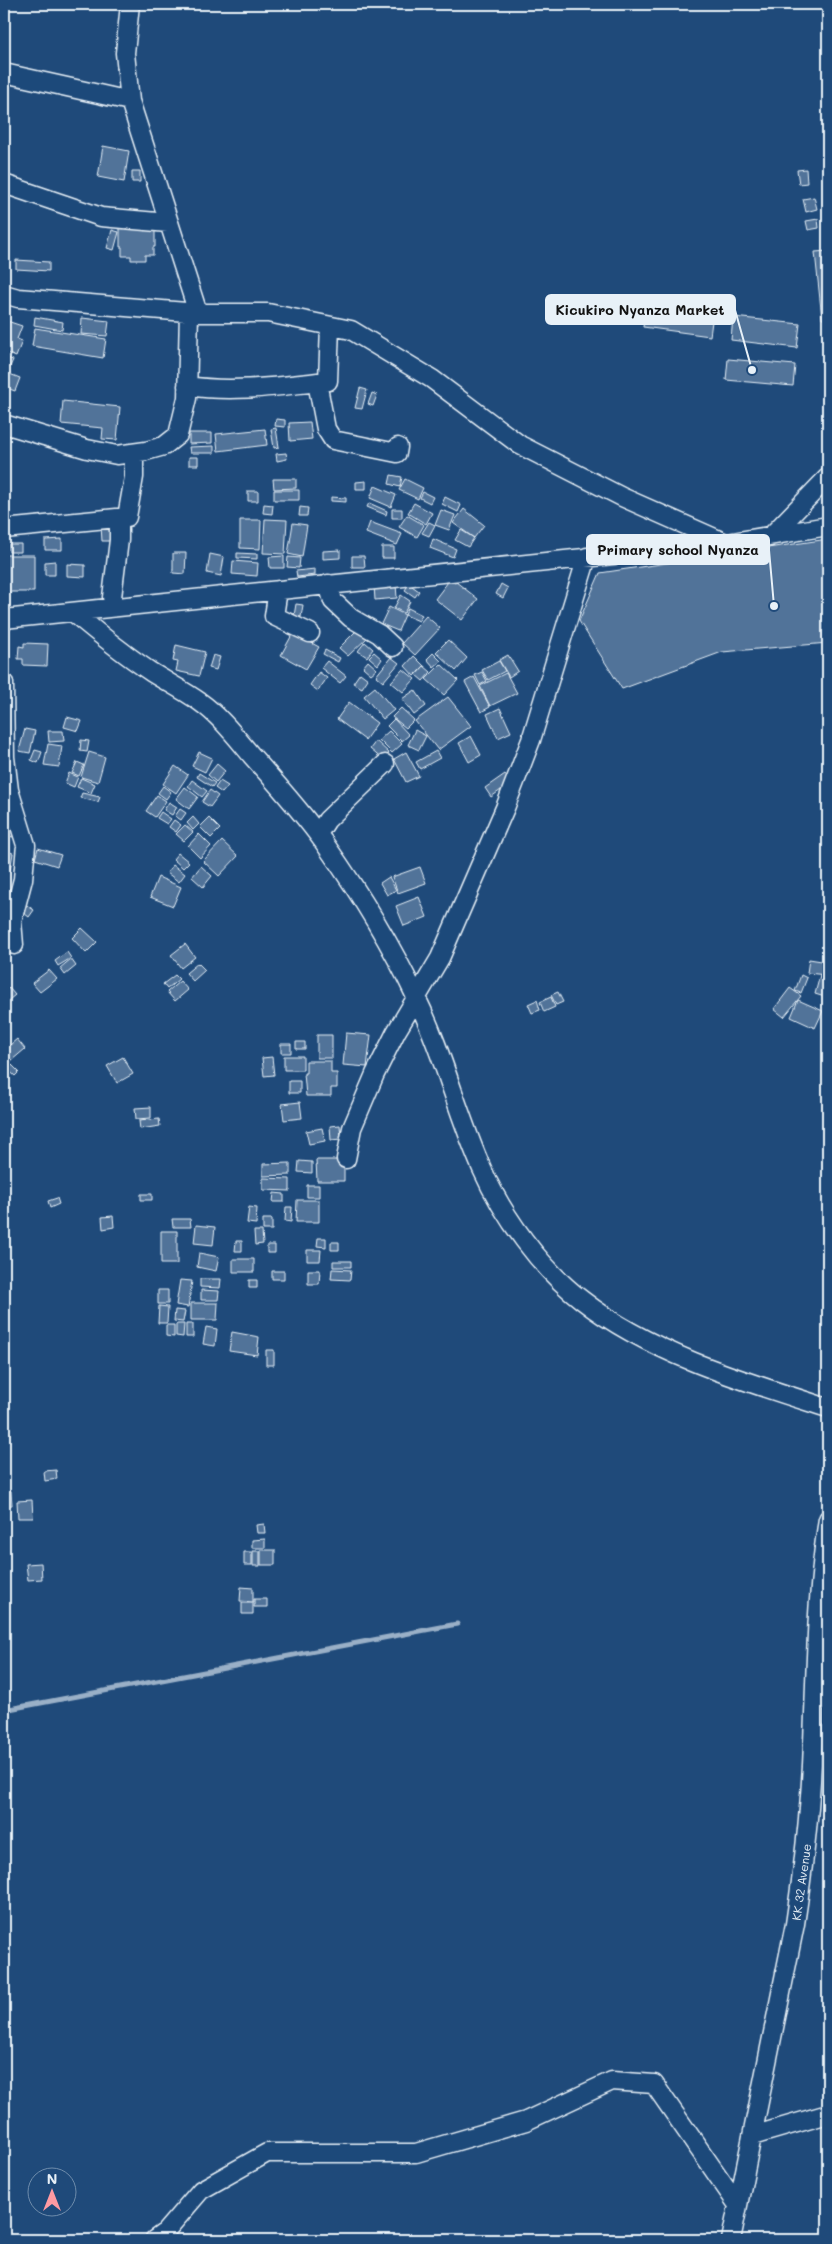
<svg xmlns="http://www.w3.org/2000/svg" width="832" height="2244" font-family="Mali,sans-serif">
  <rect width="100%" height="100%" fill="#1f4a7a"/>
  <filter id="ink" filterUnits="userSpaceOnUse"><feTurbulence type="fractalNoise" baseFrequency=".02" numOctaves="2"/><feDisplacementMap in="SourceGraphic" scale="10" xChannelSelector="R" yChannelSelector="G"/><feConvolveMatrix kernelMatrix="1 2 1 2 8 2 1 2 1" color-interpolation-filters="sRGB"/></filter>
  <g filter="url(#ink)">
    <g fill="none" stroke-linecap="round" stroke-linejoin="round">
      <path stroke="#9ab0c7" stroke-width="5" d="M4 1710 457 1624"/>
    </g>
    <path fill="#517399" stroke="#e8f1f8" d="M103 146 129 151 124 182 98 177Z
      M806 169 807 183 799 184 797 170Z
      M132 171H140V182H132Z
      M814 197 817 209 806 212 803 199Z
      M818 219 819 228 808 230 806 221Z
      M120 227H155V247H153V255H145V260H131V256H122V247H120Z
      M112 230 119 232 114 250 107 248Z
      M828 251V319H822L815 252Z
      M16 260 49 262V271L16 269Z
      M646 305 713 314 710 336 643 327Z
      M35 317 63 322 62 330 34 325Z
      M733 317 800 324 797 348 731 340Z
      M82 318 109 321 107 336 81 334Z
      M7 321 22 326 17 339 22 341 16 357 4 352V329Z
      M35 328 106 339 103 358 32 346Z
      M4 357 13 360 7 373 20 378 15 391 4 387Z
      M728 359 795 365 793 386 726 380Z
      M360 388 367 390 362 409 355 408Z
      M372 393 377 395 373 406 368 404Z
      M63 401 120 407 117 440 102 439 103 428 61 424Z
      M276 419 285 420V427L275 426Z
      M310 422 312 439 290 441 289 423Z
      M276 428 279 447 274 448 271 429Z
      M265 429 267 445 218 451 216 434Z
      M189 433H212V443L189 444Z
      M214 446V453H190L189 447Z
      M286 453 287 459 277 461 276 454Z
      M189 457H198V465H189Z
      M391 475 402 477 400 487 389 484Z
      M273 479H296V488L274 489Z
      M405 479 423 488 418 499 399 490Z
      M366 481V489H356V482Z
      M375 486 396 495 391 507 370 498Z
      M274 490H299V500H274Z
      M248 491H258V501H248Z
      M423 492 433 497 430 503 420 498Z
      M331 497 346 498V502L331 501Z
      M445 497 461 505 458 512 442 504Z
      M369 503 387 511 386 515 367 507Z
      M414 503 432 513 426 524 408 513Z
      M264 504 273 505 272 514 263 513Z
      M300 507 308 508 307 516H299Z
      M392 509H402V518H392Z
      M464 509 484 525 474 538 453 523Z
      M441 510 455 515 449 530 435 525Z
      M407 515 424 525 417 537 399 527Z
      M265 519 287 520 285 554 263 553Z
      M240 520H261L260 549 240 548Z
      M370 522 402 534 397 545 366 533Z
      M429 522 435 525 429 536 422 533Z
      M293 523 307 525 302 557 288 554Z
      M111 525V541H102L101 526Z
      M461 530 474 538 468 547 455 540Z
      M62 539V550H45V540Z
      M433 539 456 549 453 557 430 548Z
      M828 539V643L722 652 622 689 579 621 600 573Z
      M9 544H21V552H9Z
      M382 547H394V558H382Z
      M340 550V558L323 559V551Z
      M173 553H186L185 574 173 573Z
      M237 553 257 554V559L237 558Z
      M210 554 224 557 221 576 207 573Z
      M4 555H34V592H4Z
      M284 556V568H270L269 557Z
      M352 556H364L365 567H352Z
      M288 557 300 558 299 568 287 567Z
      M55 561V575H45V562Z
      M233 561 258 563 257 576 232 574Z
      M67 564 85 565V577L67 576Z
      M315 569V575L297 577 296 571Z
      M451 578 478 599 462 620 435 599Z
      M396 584 397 598 375 600 374 586Z
      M409 584 419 591 415 597 405 590Z
      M501 584 508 588 503 598 496 594Z
      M401 595 410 601 404 613 394 608Z
      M296 604 303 605 301 617 294 616Z
      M389 607 405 615 398 631 381 624Z
      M408 608 422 615 419 621 405 615Z
      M426 616 440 628 415 655 402 643Z
      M359 628 368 637 348 656 339 648Z
      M293 633 319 647 306 669 281 655Z
      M448 640 467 658 456 671 436 652Z
      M365 642 373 649 367 657 358 651Z
      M24 643 48 644 47 666 23 665V659H18L19 646 24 647Z
      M176 645 205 652 199 676 176 671 178 662 173 661Z
      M325 650 340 658 338 662 323 654Z
      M374 652 382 659 378 665 369 657Z
      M433 653 441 661 434 667 427 659Z
      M213 655 220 657 216 670 209 668Z
      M508 655 518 671 509 677 499 660Z
      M414 656 424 666 414 676 405 666Z
      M391 657 399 663 383 682 376 676Z
      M327 661 346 676 340 683 321 668Z
      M368 661 377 669 371 674 363 667Z
      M499 661 505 671 488 680 482 670Z
      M441 664 458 680 444 695 426 679Z
      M424 666 431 672 423 681 416 675Z
      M403 669 415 679 403 692 391 682Z
      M319 672 327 678 318 691 310 685Z
      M482 672 487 681 480 685 475 675Z
      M360 673 368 679 362 688 353 683Z
      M506 673 517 693 490 706 480 686Z
      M474 677 490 707 481 712 465 682Z
      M375 687 394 710 383 719 364 696Z
      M415 690 426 706 414 715 402 699Z
      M448 697 471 726 438 750 415 721Z
      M349 702 377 723 365 740 337 719Z
      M401 708 414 720 406 728 392 717Z
      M500 708 511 732 498 738 487 714Z
      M67 717 82 721 78 731 64 727Z
      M394 719 409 735 402 741 387 726Z
      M25 729 35 731 30 753 19 751Z
      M415 730 426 736 419 750 408 745Z
      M48 731H63L64 741 49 742Z
      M389 731 402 744 392 753 379 740Z
      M471 736 481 755 469 762 459 743Z
      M81 740 89 741 87 752 80 751Z
      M376 741 389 753 383 760 370 749Z
      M48 744 62 746 59 767 44 765Z
      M35 750 42 752 38 763 31 760Z
      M436 751 440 758 420 769 416 762Z
      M89 752 105 757 98 782 81 777Z
      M199 752 212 758 205 772 192 766Z
      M406 752 419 776 406 782 394 759Z
      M77 762 84 765 79 776 72 773Z
      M217 764 225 771 216 782 208 775Z
      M175 766 188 775 176 793 163 784Z
      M69 773 78 777 74 787 65 783Z
      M199 773 215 783 212 787 197 777Z
      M505 774 511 783 491 797 485 788Z
      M81 778 95 784 91 793 77 787Z
      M192 780 207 791 202 797 188 786Z
      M220 781 228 786 222 793 215 788Z
      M163 786 171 792 166 799 158 793Z
      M185 787 198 797 189 809 176 799Z
      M210 790 218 796 210 807 202 802Z
      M82 793 100 797 98 802 80 798Z
      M157 795 166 801 155 817 146 811Z
      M169 802 177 807 172 815 164 810Z
      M180 809 186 813 181 820 175 816Z
      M161 812 171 819 167 824 157 818Z
      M193 817 199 824 193 830 187 823Z
      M209 818 220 829 211 838 200 827Z
      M174 820 181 825 176 832 169 827Z
      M6 824 15 825 14 837 5 836Z
      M185 825 193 832 184 841 176 834Z
      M199 834 211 846 200 858 188 846Z
      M222 841 238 856 219 876 203 861Z
      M38 848 61 855 57 866 35 859Z
      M4 851 13 853 10 871 4 870Z
      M178 853 189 862 183 868 173 859Z
      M173 865 185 874 179 882 167 873Z
      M201 866 212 876 203 887 192 877Z
      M420 867 426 883 398 893 392 877Z
      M158 877 181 887 173 906 150 897Z
      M389 877 396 890 387 895 380 883Z
      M419 897 427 917 404 926 396 906Z
      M25 904 34 910 29 917 21 911Z
      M825 919H828V935L823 934Z
      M82 928 97 942 86 953 72 938Z
      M185 944 195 957 181 968 171 955Z
      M67 952 71 958 58 966 55 961Z
      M71 959 76 966 65 975 60 968Z
      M809 959 828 962 827 975 807 973Z
      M198 963 205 970 193 981 186 973Z
      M49 970 57 979 40 992 32 983Z
      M175 975 179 979 167 989 163 984Z
      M801 975 807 978 801 993 795 991Z
      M820 975 828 978V998L815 994Z
      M180 981 188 990 175 1001 167 992Z
      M9 988 15 995 4 1004V993Z
      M790 988 801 996 784 1017 774 1009Z
      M558 992 563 1002 556 1005 551 995Z
      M551 997 555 1007 544 1012 540 1002Z
      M537 1000 540 1010 532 1013 528 1004Z
      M798 1000 823 1011 815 1028 791 1017Z
      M346 1033 371 1035 367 1067 343 1065Z
      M317 1035H332V1058H317Z
      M17 1039 25 1049 5 1066 4 1050Z
      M296 1042H305V1049H296Z
      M281 1044H291V1053H281Z
      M284 1056H303V1070H284Z
      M123 1057 133 1074 117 1083 107 1066Z
      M272 1057 274 1075 264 1076 262 1058Z
      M306 1061H331V1073H337V1088H331V1096H306L304 1073H306Z
      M10 1063 19 1072 15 1076 6 1068Z
      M289 1081H300V1093H289Z
      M300 1102 302 1118 284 1120 282 1104Z
      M151 1107V1118L136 1119 135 1108Z
      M159 1119 160 1126 140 1129 139 1121Z
      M340 1125 341 1139 331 1140 330 1126Z
      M322 1128 325 1141 309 1144 306 1131Z
      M316 1160H344V1181H317Z
      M299 1161 312 1162V1173L298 1172Z
      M290 1163V1175L263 1176V1164Z
      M263 1178 290 1179V1191L263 1190Z
      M307 1185H319V1197H307Z
      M274 1193 284 1194V1202H273Z
      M141 1194H152V1200H141Z
      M57 1198 59 1204 50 1208 48 1201Z
      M297 1200H319V1222H296Z
      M249 1207 257 1208 256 1224 247 1223Z
      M286 1207H292L291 1222 285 1221Z
      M113 1216 114 1227 103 1229 102 1217Z
      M172 1219H190L191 1227H173Z
      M263 1219H272V1230H263Z
      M196 1225 215 1227 213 1245 194 1243Z
      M161 1231H177V1264H161Z
      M254 1231H262L263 1244 255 1245Z
      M318 1238H326V1247L317 1246Z
      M236 1241H242V1251H235Z
      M331 1242H339V1250H331Z
      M267 1245H275V1253H267Z
      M307 1250H321L320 1261H307Z
      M199 1253 219 1257 216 1271 197 1267Z
      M233 1259H254V1272H233Z
      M333 1261H351V1267H333Z
      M332 1269 351 1270 350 1280 331 1279Z
      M308 1270H320L319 1284H308Z
      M272 1271H284V1279H272Z
      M200 1279H221L220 1288 200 1287Z
      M180 1280 192 1281 188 1307 176 1305Z
      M249 1280H257V1288H249Z
      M158 1290H168V1304H158Z
      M201 1290 219 1291 218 1300H201Z
      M191 1303H218L217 1320H191Z
      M159 1306 168 1307 167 1323H158Z
      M175 1310 185 1311 183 1322 174 1321Z
      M176 1324H184L183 1337 176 1336Z
      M186 1324H193V1337H186Z
      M166 1325H174V1337L166 1336Z
      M206 1327 217 1329 215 1346 203 1344Z
      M232 1332 259 1337 257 1355 229 1351Z
      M266 1350H274V1365H266Z
      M56 1470 57 1479 45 1481 44 1471Z
      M4 1491H11L12 1505 4 1506Z
      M32 1500 33 1518H18L17 1501Z
      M264 1524 265 1533H257L256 1525Z
      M265 1539V1548H252V1540Z
      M261 1550H275V1565H261Z
      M253 1551H260V1566H253Z
      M244 1552H252V1565H244Z
      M41 1563 42 1579 28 1580 26 1564Z
      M241 1587 253 1588V1602L240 1601Z
      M254 1599H267V1607H254Z
      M242 1603H253V1614H242Z"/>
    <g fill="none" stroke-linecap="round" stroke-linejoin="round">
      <defs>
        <path id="minor" d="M130 4 125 53 130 101 198 313
          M4 73 130 101
          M4 184 101 217 168 223
          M4 294 18 298 198 313H268L351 330 432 379 520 445 622 497 726 543
          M317 382 326 429 333 440 397 453 398 447
          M187 386C234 393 281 386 328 381L330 326
          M4 424 87 449 117 455 146 451 164 446 178 435 187 398 189 312
          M4 529 127 517 134 477V453
          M770 537 828 477
          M328 584 333 601 351 618 379 634 393 647
          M278 590 274 616 310 633
          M112 597 119 540V518
          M74 613C99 634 124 654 151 672 167 682 185 691 200 702 220 716 236 737 252 756 277 784 303 813 325 844 359 892 391 944 416 997 443 1052 457 1113 482 1169 503 1216 541 1269 582 1300 651 1354 746 1382 828 1408
          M4 619 727 543 828 526
          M4 683 5 757 9 790 26 845 23 879 12 921 14 945
          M318 834 327 820 385 764
          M346 1159 352 1128 375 1074 396 1032 440 958 505 808 531 740 587 557
          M752 2136 828 2114
          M154 2240 165 2232 201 2190 267 2153H416L526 2121 612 2081 654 2084 738 2205
          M731 2240 795 1924C804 1864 811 1803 813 1742 816 1668 816 1593 828 1519"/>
      </defs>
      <use href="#minor" stroke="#e8f1f8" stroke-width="21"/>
      <use href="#minor" stroke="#1f4a7a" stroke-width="18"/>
    </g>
  </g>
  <g text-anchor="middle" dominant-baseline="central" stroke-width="4.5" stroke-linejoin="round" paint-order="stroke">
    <g font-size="12" fill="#e8f1f8" stroke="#1f4a7a">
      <text transform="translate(801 1882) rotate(-82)">KK 32 Avenue</text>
    </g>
  </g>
  <path fill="none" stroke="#e8f1f8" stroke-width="2" d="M752 370L735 310M774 606L769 550"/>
  <g fill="#e8f1f8" stroke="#1f4a7a" stroke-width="2">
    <circle cx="752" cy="370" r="5"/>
    <circle cx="774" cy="606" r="5"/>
  </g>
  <g fill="#e8f1f8" stroke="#e8f1f8" stroke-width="2">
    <rect x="546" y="295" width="189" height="29" rx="5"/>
    <rect x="587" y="535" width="182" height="29" rx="5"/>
  </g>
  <g font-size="14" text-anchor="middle" font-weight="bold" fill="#111">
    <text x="640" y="315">Kicukiro Nyanza Market</text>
    <text x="678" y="555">Primary school Nyanza</text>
  </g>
  <rect width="832" height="2244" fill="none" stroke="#1f4a7a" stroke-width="20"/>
  <rect x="10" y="10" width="812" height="2224" fill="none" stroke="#e8f1f8" stroke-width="2" filter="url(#ink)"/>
  <g transform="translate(52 2192)"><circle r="24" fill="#1f4a7a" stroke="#6f8dac"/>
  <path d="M0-4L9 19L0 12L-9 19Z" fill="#ff9aa2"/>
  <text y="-8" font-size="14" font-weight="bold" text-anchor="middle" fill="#e8f1f8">N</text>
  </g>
</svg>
